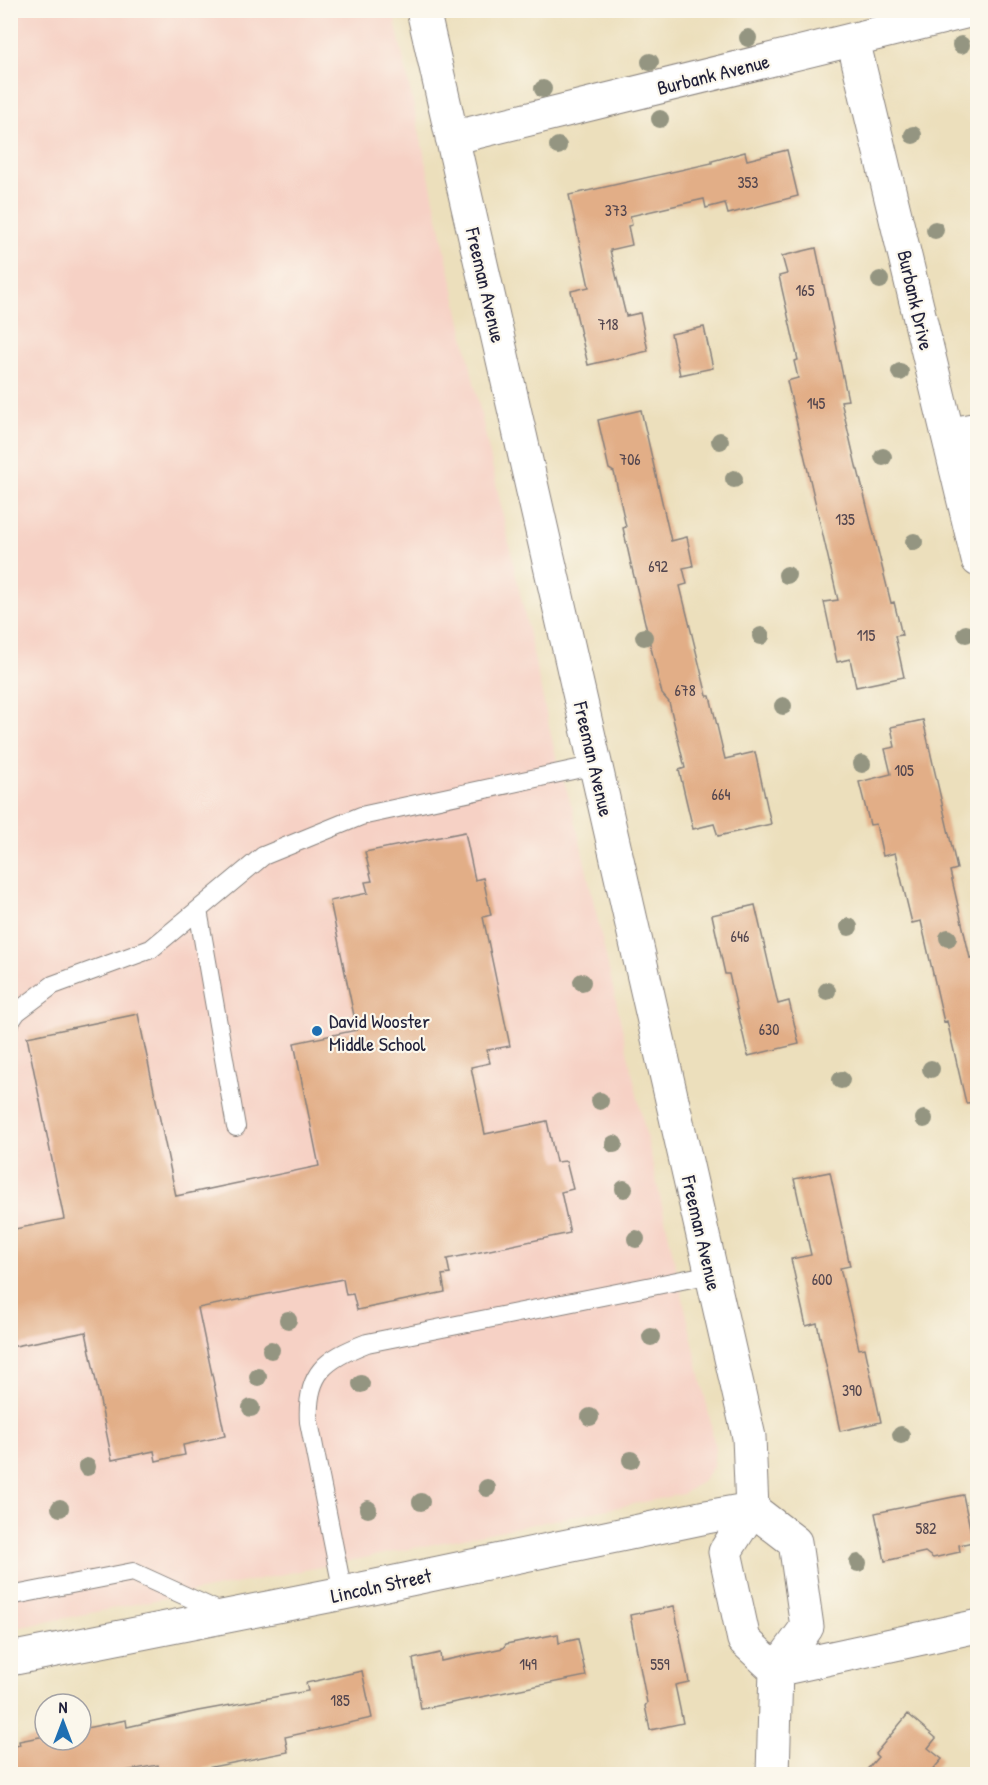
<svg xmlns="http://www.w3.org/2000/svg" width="988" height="1785" font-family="'Patrick Hand',sans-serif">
  <rect width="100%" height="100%" fill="#fbf7ec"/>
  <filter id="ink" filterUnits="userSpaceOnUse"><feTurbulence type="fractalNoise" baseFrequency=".0167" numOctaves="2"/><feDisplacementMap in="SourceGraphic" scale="12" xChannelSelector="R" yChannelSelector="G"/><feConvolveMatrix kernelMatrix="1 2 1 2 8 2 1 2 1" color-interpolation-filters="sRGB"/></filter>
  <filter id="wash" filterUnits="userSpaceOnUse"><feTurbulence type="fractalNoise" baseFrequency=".008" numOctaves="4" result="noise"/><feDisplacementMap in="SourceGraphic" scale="24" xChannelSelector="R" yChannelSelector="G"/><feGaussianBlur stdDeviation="1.35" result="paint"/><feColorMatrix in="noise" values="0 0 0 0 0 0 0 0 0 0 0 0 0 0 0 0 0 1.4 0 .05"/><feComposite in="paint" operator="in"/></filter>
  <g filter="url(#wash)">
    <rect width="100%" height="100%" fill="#ecdfbc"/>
    <path fill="#f6d1c5" d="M11 11H393L554 749 573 810 710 1419 715 1448 713 1467 702 1481 683 1494 11 1629Z"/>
    <g id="blocks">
      <path fill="#e2ae87" d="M787 150 798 196 728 214 725 203 706 208 704 199 630 216 632 225 628 226 632 245 610 250 626 316 640 313 648 351 588 365 571 291 589 287 569 195 712 163V161L745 152 747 160Z
        M816 248 848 400 841 401 857 470H858L891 603 894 602 902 635 895 636 904 677 856 687 850 659 837 662 824 602 838 600 787 381 798 378 794 361 798 360 779 276 787 274 782 256Z
        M704 327 713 368 680 375 671 334Z
        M641 410 671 541 687 537 693 566 683 568 687 584 680 586 707 696H710L725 759 755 752 771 824 718 836 714 824 693 829 679 770 685 768 669 702 662 694 631 564 623 528 626 527 614 472 609 469 598 420Z
        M923 720 957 869 950 871 970 958 973 957 978 978V1102L966 1103 947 1021 944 1022 921 921 912 923 895 853 883 856 876 824 870 825 859 782 891 774 885 749 895 747 891 727Z
        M465 832 475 880 483 878 491 915 483 917 510 1046 487 1050 490 1063 471 1067 485 1134 547 1121 556 1162 566 1161 573 1189 561 1192 570 1233 447 1259 450 1274 442 1275 445 1292 357 1310 353 1294 346 1295 343 1279 198 1308 225 1436 183 1445 185 1455 169 1458 156 1461 154 1451 112 1460 86 1332 10 1347V1230L64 1219 27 1037 138 1014 176 1196 319 1166 294 1043 357 1030 330 901 368 893 365 882 372 881 365 852Z
        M755 905 778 1004 789 1001 799 1044 748 1056 729 974H725L712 915Z
        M830 1172 850 1266 840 1268 859 1349 865 1348 881 1422 840 1431 817 1323 806 1326 791 1259 811 1255 794 1179Z
        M963 1495 973 1542 959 1545 960 1552 933 1558 925 1552 885 1561 875 1513Z
        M674 1606 689 1682 675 1685 683 1723 650 1730 645 1706 647 1703 630 1615Z
        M558 1634 559 1643 578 1639 586 1676 421 1709 413 1659 440 1653 441 1661 503 1648 506 1644Z
        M362 1671 372 1718 285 1737 288 1752 176 1774H160L158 1765 108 1774H10V1747L20 1745 19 1741 45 1736V1740H81V1729L126 1720 127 1727 198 1711 308 1691 306 1683Z
        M908 1714 936 1738 928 1748 942 1759 929 1774H863L878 1757 875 1754Z"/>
    </g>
  </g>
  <g filter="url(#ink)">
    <use href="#blocks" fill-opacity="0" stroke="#87807c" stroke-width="1.5"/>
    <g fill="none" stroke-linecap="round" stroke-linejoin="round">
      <defs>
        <path id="service" d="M198 910 236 1127
          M10 1022 17 1012 53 985 151 949 263 856 361 816 596 765
          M343 1593 309 1422C306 1373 325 1359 367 1343L712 1274
          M10 1596 133 1572 225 1614"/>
        <path id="minor" d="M423 10 749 1437 752 1509 725 1552 744 1640 776 1670
          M853 40 978 560
          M452 138 973 10
          M948 435 978 429
          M752 1509 795 1542 807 1627 776 1670 773 1774
          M10 1659 343 1593 706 1517 752 1509
          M776 1670 978 1626"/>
      </defs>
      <use href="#service" stroke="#87807c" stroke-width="20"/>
      <use href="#minor" stroke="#87807c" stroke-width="35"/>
      <use href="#service" stroke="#fff" stroke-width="18"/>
      <use href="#minor" stroke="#fff" stroke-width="33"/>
    </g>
    <g fill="#949581">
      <circle cx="748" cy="38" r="9"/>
      <circle cx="961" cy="45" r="9"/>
      <circle cx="650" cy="62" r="9"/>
      <circle cx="543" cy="89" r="9"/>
      <circle cx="660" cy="119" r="9"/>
      <circle cx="913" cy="135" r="9"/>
      <circle cx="558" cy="146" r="9"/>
      <circle cx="935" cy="230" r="9"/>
      <circle cx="880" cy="280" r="9"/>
      <circle cx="900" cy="372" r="9"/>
      <circle cx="720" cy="441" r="9"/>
      <circle cx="883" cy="457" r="9"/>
      <circle cx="734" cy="479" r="9"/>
      <circle cx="914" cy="542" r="9"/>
      <circle cx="787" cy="575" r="9"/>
      <circle cx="966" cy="634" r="9"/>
      <circle cx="761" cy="636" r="9"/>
      <circle cx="644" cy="637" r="9"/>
      <circle cx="783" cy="706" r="9"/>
      <circle cx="862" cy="764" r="9"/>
      <circle cx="849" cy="927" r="9"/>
      <circle cx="948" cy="938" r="9"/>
      <circle cx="582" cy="982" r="9"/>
      <circle cx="827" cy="991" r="9"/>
      <circle cx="931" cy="1069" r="9"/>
      <circle cx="841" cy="1080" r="9"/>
      <circle cx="600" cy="1101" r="9"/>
      <circle cx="924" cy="1119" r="9"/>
      <circle cx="614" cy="1144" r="9"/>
      <circle cx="624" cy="1189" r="9"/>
      <circle cx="636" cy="1239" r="9"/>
      <circle cx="288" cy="1320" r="9"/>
      <circle cx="651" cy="1337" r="9"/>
      <circle cx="271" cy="1350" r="9"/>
      <circle cx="258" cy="1377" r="9"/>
      <circle cx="361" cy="1384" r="9"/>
      <circle cx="251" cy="1408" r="9"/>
      <circle cx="590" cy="1417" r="9"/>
      <circle cx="901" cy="1435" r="9"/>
      <circle cx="631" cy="1460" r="9"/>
      <circle cx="87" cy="1467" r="9"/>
      <circle cx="487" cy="1488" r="9"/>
      <circle cx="421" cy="1502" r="9"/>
      <circle cx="60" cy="1508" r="9"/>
      <circle cx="368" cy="1509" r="9"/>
      <circle cx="858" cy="1563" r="9"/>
    </g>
  </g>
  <circle fill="#1f6fb2" stroke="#fbf7ec" stroke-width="2" cx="317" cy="1031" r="6"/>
  <g text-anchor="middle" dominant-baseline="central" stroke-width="4.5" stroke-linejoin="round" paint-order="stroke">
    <g font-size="16" fill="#52454e">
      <text x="748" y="182">353</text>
      <text x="616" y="210">373</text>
      <text x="805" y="290">165</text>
      <text x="608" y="324">718</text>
      <text x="816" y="403">145</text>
      <text x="630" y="459">706</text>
      <text x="845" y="519">135</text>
      <text x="658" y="566">692</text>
      <text x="866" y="635">115</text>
      <text x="685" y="690">678</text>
      <text x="904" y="770">105</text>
      <text x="721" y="794">664</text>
      <text x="740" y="936">646</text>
      <text x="769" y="1029">630</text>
      <text x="822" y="1279">600</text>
      <text x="852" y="1390">390</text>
      <text x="926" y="1528">582</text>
      <text x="528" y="1664">149</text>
      <text x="660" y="1664">559</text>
      <text x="340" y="1700">185</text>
    </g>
    <g font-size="20" fill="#22223b" stroke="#fbf7ec">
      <text transform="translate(713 74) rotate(-14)">Burbank Avenue</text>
      <text transform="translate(486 285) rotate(77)">Freeman Avenue</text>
      <text transform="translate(916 300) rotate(77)">Burbank Drive</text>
      <text transform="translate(594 759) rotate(77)">Freeman Avenue</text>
      <text transform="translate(702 1233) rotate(77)">Freeman Avenue</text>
      <text transform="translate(381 1585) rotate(-12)">Lincoln Street</text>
    </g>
    <g font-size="20" fill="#22223b" stroke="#fbf7ec" text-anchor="start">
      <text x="329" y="1020">David Wooster<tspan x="329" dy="23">Middle School</tspan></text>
    </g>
  </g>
  <rect width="988" height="1785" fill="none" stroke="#fbf7ec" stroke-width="36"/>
  <g transform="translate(63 1722)"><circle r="28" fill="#fbf7ec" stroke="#a4a2a5" stroke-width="1.5"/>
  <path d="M0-4.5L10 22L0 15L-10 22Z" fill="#1f6fb2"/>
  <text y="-9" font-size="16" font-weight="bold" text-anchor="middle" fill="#22223b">N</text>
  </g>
</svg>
